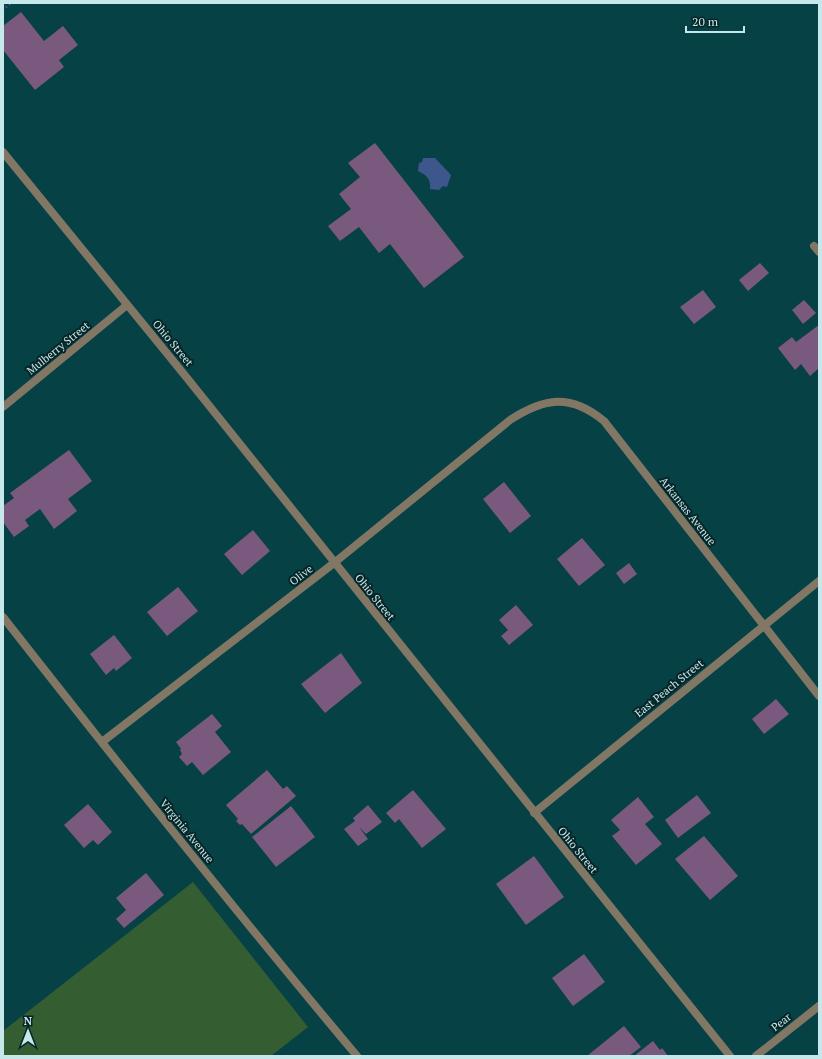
<svg xmlns="http://www.w3.org/2000/svg" width="822" height="1059" font-family="'PT Serif',serif">
  <rect width="100%" height="100%" fill="#064145"/>
  <path fill="#345d32" d="M193 882 308 1027 271 1056H3V1031Z"/>
  <path fill="#3d578d" d="M423 158H435L451 175 447 187 443 186 439 190 430 189C431 178 426 175 418 171L419 163 422 162Z"/>
  <path fill="#7a597e" d="M21 12 44 41 63 26 78 45 59 60 64 67 35 90 3 50V26Z
    M375 143 464 257 424 288 390 244 379 253 359 227 340 241 328 226 351 209 339 194 360 177 348 163Z
    M760 263 769 273 748 291 739 280Z
    M703 290 716 307 694 324 680 307Z
    M804 300 816 313 803 324 792 310Z
    M819 325V368L810 376 801 364 795 370 778 348 792 337 796 342Z
    M69 450 92 481 68 499 77 511 54 529 40 509 25 520 29 526 14 537 3 522V506L14 498 10 493Z
    M504 482 531 516 510 533 483 499Z
    M253 530 270 551 242 575 224 554Z
    M582 538 605 565 579 586 557 559Z
    M629 563 637 574 624 584 616 573Z
    M178 587 198 611 167 636 147 612Z
    M516 605 533 625 509 645 501 636 508 630 499 620Z
    M114 635 132 658 116 671 114 668 106 675 90 654Z
    M341 653 362 683 325 713 301 684Z
    M776 699 789 714 764 734 752 719Z
    M212 714 222 726 215 732 231 752 203 775 192 762 187 766 179 757 182 754 180 750 181 749 176 742Z
    M267 770 283 789 287 786 296 796 251 834 242 824 240 825 236 821 238 819 226 805Z
    M413 790 446 829 422 848 399 819 395 823 386 813Z
    M697 795 711 813 678 838 665 820Z
    M638 797 654 817 645 824 662 844 636 865 612 836 620 830 611 820Z
    M88 804 112 832 98 845 93 840 84 848 64 825Z
    M368 805 382 822 366 834 359 827 368 839 358 846 344 829 355 821 353 818Z
    M291 806 315 837 276 867 252 837Z
    M704 836 738 876 710 900 675 859Z
    M534 856 564 897 526 925 496 884Z
    M146 873 164 895 124 928 116 919 126 910 116 898Z
    M584 954 605 982 573 1006 552 978Z
    M624 1026 641 1047 629 1056H587Z
    M653 1041 660 1050 662 1048 668 1056H634Z"/>
  <g fill="none" stroke-linecap="round" stroke-linejoin="round">
    <path stroke="#47797d" stroke-width="2.5" stroke-dasharray="1 3" stroke-linecap="butt" d="M3 10 11 3"/>
    <path stroke="#827764" stroke-width="8" d="M3 152 187 378 730 1056
      M814 246 819 252
      M3 407 127 305
      M3 617C119 765 236 912 357 1056
      M102 742 334 563 510 420C544 398 570 393 604 421L819 696
      M534 813 819 581
      M756 1056 819 1006"/>
  </g>
  <g text-anchor="middle" dominant-baseline="central" stroke-width="4" stroke-linejoin="round" paint-order="stroke">
    <g font-size="11" fill="#c7e8eb" stroke="#072527">
      <text transform="translate(173 343) rotate(50)">Ohio Street</text>
      <text transform="translate(58 348) rotate(-39)">Mulberry Street</text>
      <text transform="translate(688 511) rotate(52)">Arkansas Avenue</text>
      <text transform="translate(301 575) rotate(-38)">Olive</text>
      <text transform="translate(375 597) rotate(51)">Ohio Street</text>
      <text transform="translate(669 688) rotate(-39)">East Peach Street</text>
      <text transform="translate(187 831) rotate(51)">Virginia Avenue</text>
      <text transform="translate(578 850) rotate(51)">Ohio Street</text>
      <text transform="translate(781 1022) rotate(-38)">Pear</text>
    </g>
  </g>
  <rect width="822" height="1059" fill="none" stroke="#c7e8eb" stroke-width="8"/>
  <g transform="translate(28 1031)" stroke="#072527" stroke-width="3" paint-order="stroke">
  <path d="M0-3L7 15L0 10L-7 15Z" fill="#c7e8eb"/>
  <text y="-6" font-size="11" font-weight="bold" text-anchor="middle" fill="#c7e8eb">N</text>
  </g>
  <path d="M686 26v6h58v-6" fill="none" stroke="#c7e8eb" stroke-width="2"/>
  <text x="692" y="26" font-size="12" fill="#c7e8eb" stroke="#072527" stroke-width="3" paint-order="stroke">20 m</text>
</svg>
